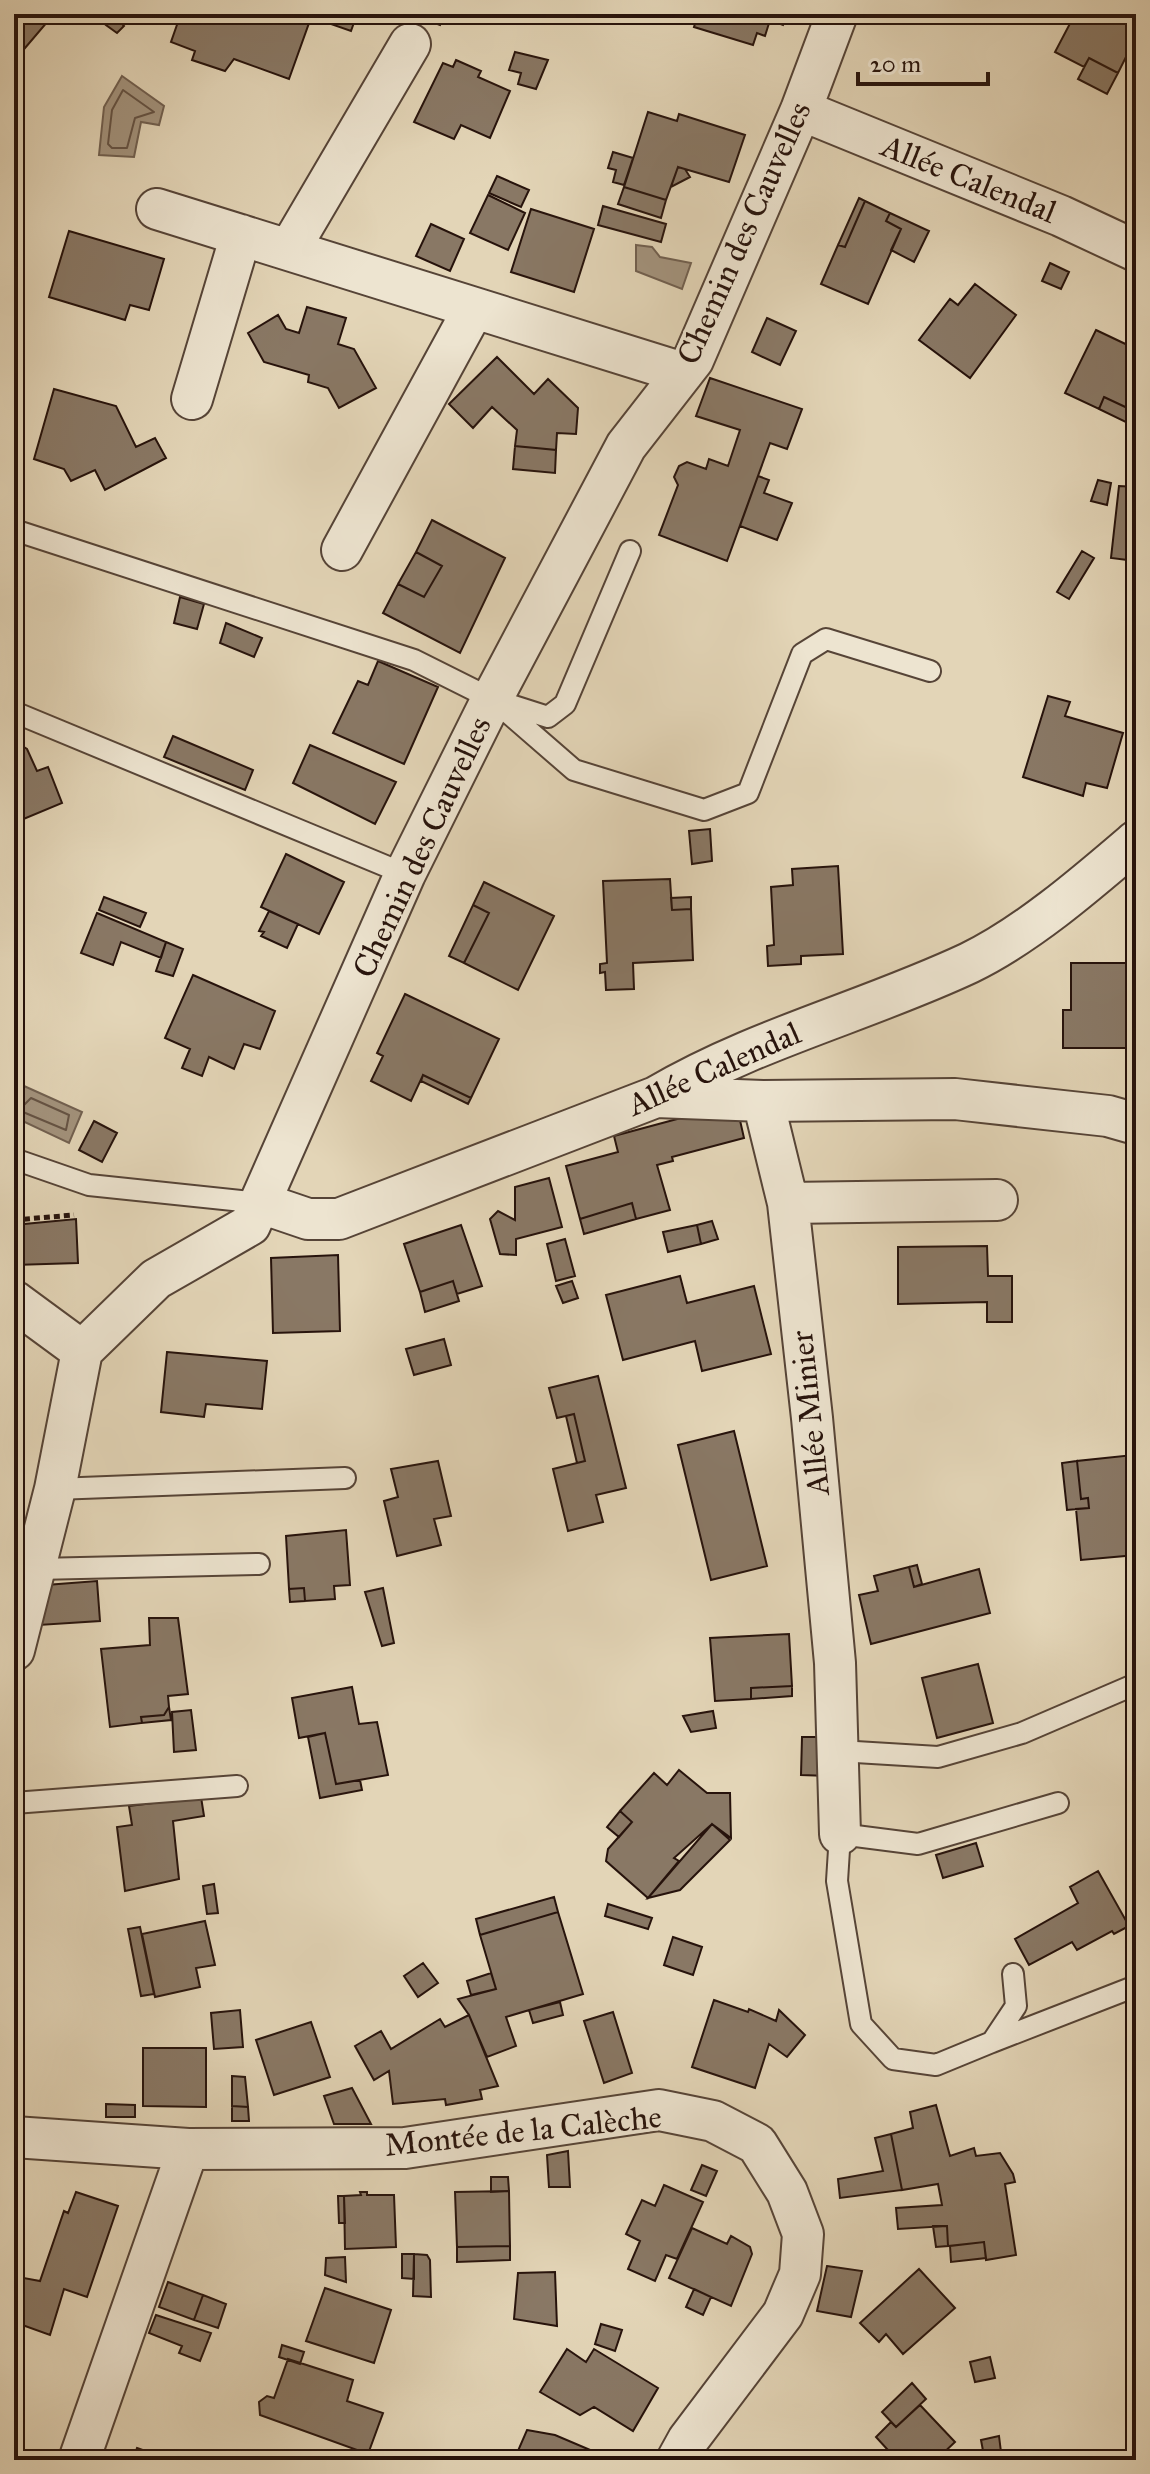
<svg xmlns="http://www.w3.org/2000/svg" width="1150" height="2474" font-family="'IM FELL Great Primer',serif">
  <rect width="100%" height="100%" fill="#e3d5b7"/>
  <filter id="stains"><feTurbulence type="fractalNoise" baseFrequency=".0025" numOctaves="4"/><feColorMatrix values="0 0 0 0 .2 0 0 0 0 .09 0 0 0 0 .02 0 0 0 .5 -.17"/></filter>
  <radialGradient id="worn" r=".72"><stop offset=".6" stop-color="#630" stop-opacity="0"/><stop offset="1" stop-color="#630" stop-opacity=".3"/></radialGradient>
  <path fill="#a3937d" stroke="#716050" stroke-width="2" d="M122 76 164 106 159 125 141 122 134 157 99 155 104 107Z
    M636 245 652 247 660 257 691 263 682 289 636 271Z
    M24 1086 82 1112 69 1143 14 1117Z"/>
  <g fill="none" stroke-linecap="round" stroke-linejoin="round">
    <path stroke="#655344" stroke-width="2" d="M123 90 154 112 135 118 127 148H112L108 144 112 110Z
      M31 1098 69 1115 66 1130 23 1112 22 1107Z"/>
  </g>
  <path fill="#897865" stroke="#27130c" stroke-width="2" d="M14 14H54L14 61Z
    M160 14H283L309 23 289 79 234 59 225 71 192 60 195 51 171 42 179 19Z
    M328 14H357L351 31 325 22Z
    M409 14H443L440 25Z
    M698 14H787L783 25 770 20 765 36 757 33 753 45 694 27Z
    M1075 14H1136V37L1118 73 1089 58 1084 67 1055 52Z
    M115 15 124 26 117 33 106 25Z
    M515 52 548 60 536 89 518 84 521 73 509 70Z
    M1089 58 1118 73 1107 94 1078 79Z
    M456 60 481 71 478 77 510 91 490 138 461 125 454 139 414 122 443 63 453 67Z
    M648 112 677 121 679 114 745 135 729 182 678 167 666 200 624 187Z
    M613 152 633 158 624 185 613 182 616 170 608 168Z
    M678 167 685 169 690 177 671 187Z
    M497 176 529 190 521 207 489 193Z
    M624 187 666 200 661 218 618 204Z
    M488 195 525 213 508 250 470 233Z
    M859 198 865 201 845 247 838 245Z
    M865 201 890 213 886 221 901 229 868 304 821 284 838 245 845 247Z
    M603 206 666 224 661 242 598 225Z
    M531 209 594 229 574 292 511 272Z
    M890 213 929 231 914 262 891 250 901 229 886 221Z
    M431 224 464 239 450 271 416 256Z
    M69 231 164 259 149 310 130 305 125 320 49 297Z
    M1050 263 1069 272 1061 289 1042 281Z
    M975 284 1016 315 970 378 919 340 950 299 958 305Z
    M307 307 346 318 338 344 354 349 376 388 339 408 328 388 308 382 309 375 264 362 248 333 278 315 286 329 299 333Z
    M767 318 796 331 780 365 752 352Z
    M1096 330 1136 349V412L1104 397 1099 409 1065 393Z
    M497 357 534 394 548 379 578 408 576 434 557 433 556 450 515 446 517 430 492 407 473 428 449 404Z
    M710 378 802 409 787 449 770 443 727 561 659 535 678 485 674 477 679 466 687 462 706 469 709 459 728 466 740 430 696 416Z
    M54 389 116 406 136 447 155 438 166 458 105 490 95 470 71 481 64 469 34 459Z
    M1104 397 1136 412V427L1099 409Z
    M515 446 556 450 555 473 513 469Z
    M758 476 769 480 764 493 792 503 777 540 740 526Z
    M1098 480 1111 483 1107 505 1091 501Z
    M1119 486 1136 487V561L1111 558Z
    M432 520 505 558 460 653 383 613 398 584 424 597 442 566 416 552Z
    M1082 551 1094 558 1069 599 1057 592Z
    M416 552 442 566 424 597 398 584Z
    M180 597 204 604 197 629 174 623Z
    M226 623 262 638 254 657 220 643Z
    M378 661 438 687 404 764 333 733 358 681 368 685Z
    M1048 696 1070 702 1065 716 1123 733 1107 788 1086 783 1083 796 1023 777Z
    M173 736 253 770 245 790 164 757Z
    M14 741 27 749 37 771 48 767 62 803 14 823Z
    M310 745 396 782 375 824 293 783Z
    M710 829 712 861 692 864 689 831Z
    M286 854 344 882 319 934 261 907Z
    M838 866 843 954 801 956V964L768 966 767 946 774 945 771 887 793 885 792 869Z
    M670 879 672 910 691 909 693 960 633 963 634 989 606 990 605 972 600 973V964L607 963 603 881Z
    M484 882 554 916 518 990 464 963 489 913 473 905Z
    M104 897 146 913 140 927 99 910Z
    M691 897V909L672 910 671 898Z
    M473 905 489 913 464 963 449 956Z
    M269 911 298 924 287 948 261 936 264 932 259 931Z
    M97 913 166 942 161 958 121 942 113 965 81 953Z
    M166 942 183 949 173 976 156 971Z
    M1071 963H1136V1048H1063V1010H1071Z
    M193 975 275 1011 260 1049 244 1044 234 1069 209 1057 202 1076 182 1068 190 1049 165 1038Z
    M405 994 499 1039 471 1098 423 1075 411 1101 371 1081 383 1056 377 1053Z
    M423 1075 471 1098 468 1104 421 1081Z
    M737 1107 744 1138 672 1157 673 1161 657 1165 670 1210 636 1219 632 1203 580 1219 566 1166 618 1152 614 1136 718 1108Z
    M94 1121 117 1133 102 1162 79 1150Z
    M549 1178 562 1227 516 1239V1255L500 1254 490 1219 498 1211 515 1220V1187Z
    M632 1203 636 1219 584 1234 580 1219Z
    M76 1219 78 1263 14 1265V1225Z
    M712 1221 718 1239 701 1244 697 1225Z
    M461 1225 482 1286 457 1294 453 1281 420 1292 404 1244Z
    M697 1225 701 1244 668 1252 663 1232Z
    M565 1239 575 1276 556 1281 547 1244Z
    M987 1246 988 1276H1012V1322H987V1302L898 1304V1247Z
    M338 1255 340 1331 273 1333 271 1258Z
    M680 1276 687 1303 754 1286 771 1354 702 1371 695 1341 623 1360 606 1295Z
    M453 1281 459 1301 425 1312 420 1292Z
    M572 1281 578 1298 563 1303 556 1286Z
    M444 1339 451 1365 414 1375 406 1349Z
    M167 1352 267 1361 262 1409 206 1404 204 1417 161 1412Z
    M598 1376 626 1488 596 1495 603 1522 568 1531 553 1469 585 1461 574 1414 557 1418 549 1388Z
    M574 1414 585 1461 577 1463 566 1416Z
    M734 1431 767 1566 711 1580 678 1445Z
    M1133 1455 1136 1555 1081 1560 1076 1509 1089 1508 1088 1498 1081 1499 1077 1461Z
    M438 1461 451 1516 434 1519 441 1545 397 1556 384 1501 398 1497 391 1469Z
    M1077 1461 1081 1499 1088 1498 1089 1508 1067 1510 1062 1463Z
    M346 1530 350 1585 334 1586 335 1599 305 1601 304 1588 289 1589 286 1536Z
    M917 1565 922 1584 914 1587 909 1567Z
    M909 1567 914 1587 979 1569 990 1613 871 1644 859 1595 878 1591 874 1576Z
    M97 1581 100 1621 39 1625 46 1585Z
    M304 1588 305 1601 290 1602 289 1589Z
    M383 1588 394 1643 382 1646 365 1592Z
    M149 1618H178L188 1694 168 1696 169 1707 164 1715 141 1717 142 1723 110 1727 101 1649 150 1645Z
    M789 1634 792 1686 751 1688V1699L715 1701 710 1638Z
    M978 1664 993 1723 937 1738 922 1678Z
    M792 1686V1696L751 1699V1688Z
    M352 1687 359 1724 377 1722 388 1775 336 1784 325 1733 299 1738 292 1698Z
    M169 1707 171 1720 142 1723 141 1717 164 1715Z
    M191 1710 196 1750 174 1752 172 1712Z
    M713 1711 716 1728 691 1732 683 1716Z
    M325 1733 336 1784 360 1780 362 1790 320 1798 308 1737Z
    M802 1737H830L829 1776 801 1775Z
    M679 1770 707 1793H730L731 1838 712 1824 674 1858 679 1861 648 1898 606 1861 608 1849 632 1822 620 1811 654 1773 667 1785Z
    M201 1797 204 1816 173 1821 179 1879 125 1891 117 1827 132 1825 129 1806Z
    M620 1811 632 1822 619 1837 607 1827Z
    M712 1824 730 1840 680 1890 648 1898Z
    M976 1843 983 1866 943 1878 936 1855Z
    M1098 1871 1129 1926 1114 1934 1112 1931 1077 1950 1072 1942 1029 1965 1015 1939 1078 1903 1070 1887Z
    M214 1884 218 1913 207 1914 203 1886Z
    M554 1897 558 1912 480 1935 476 1919Z
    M608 1904 652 1918 648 1929 605 1916Z
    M558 1912 583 1994 506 2017 516 2046 487 2057 469 2015 458 1999 496 1989 480 1935Z
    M205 1921 215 1965 196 1968 200 1987 155 1997 142 1934Z
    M140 1927 154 1994 141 1996 128 1929Z
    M673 1937 702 1947 693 1975 664 1965Z
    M423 1963 438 1983 418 1997 404 1976Z
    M491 1973 496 1989 471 1995 467 1981Z
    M714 2000 748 2012 749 2009 776 2021 779 2010 805 2035 787 2057 769 2044 755 2088 692 2067Z
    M560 2002 563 2015 533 2023 529 2010Z
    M240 2010 243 2047 214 2049 211 2013Z
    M613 2012 632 2073 604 2083 584 2021Z
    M469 2015 498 2086 480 2090 482 2099 446 2105 445 2099 393 2104 389 2071 374 2080 355 2046 381 2031 391 2049 440 2019 445 2027Z
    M311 2022 330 2077 274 2095 256 2040Z
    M143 2048H206V2107L143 2106Z
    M232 2076 245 2077 248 2107 232 2106Z
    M352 2088 371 2124H334L324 2096Z
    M106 2104 135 2105V2117H106Z
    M936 2105 950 2156 974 2148 976 2156 1000 2153 1013 2174 1015 2182 1005 2184 1016 2255 986 2260 984 2242 948 2246 947 2226 898 2229 896 2208 942 2205 938 2184 902 2190 891 2134 913 2128 910 2112Z
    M232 2106 248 2107 249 2121H232Z
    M891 2134 902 2190 840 2198 838 2179 883 2171 875 2138Z
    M568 2151 570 2187H549L547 2155Z
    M702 2165 717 2171 706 2196 691 2190Z
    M491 2177H508L509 2191 491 2192Z
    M664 2185 703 2202 677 2259 666 2255 655 2281 628 2269 640 2241 626 2234 642 2200 655 2206Z
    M509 2191 510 2246 457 2247 455 2192Z
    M76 2192 118 2206 87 2297 64 2289 50 2335 14 2322V2292L24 2278 40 2281 64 2211 68 2213Z
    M360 2192H367V2195H394L396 2247 345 2249 344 2196 361 2195Z
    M338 2196H344L345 2223H339Z
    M933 2226H947L948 2246 936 2247Z
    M692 2228 727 2244 731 2236 750 2247 752 2254 731 2306 669 2278Z
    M984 2242 986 2258 951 2262 950 2246Z
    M510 2246V2260L457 2262V2247Z
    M402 2254H414V2279L402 2278Z
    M414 2254 427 2255 430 2260 431 2297 413 2296Z
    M345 2257 346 2282 325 2275 326 2258Z
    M827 2266 862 2271 851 2317 817 2311Z
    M919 2269 955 2308 903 2354 886 2334 879 2342 860 2323Z
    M555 2272 557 2326 514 2319 518 2273Z
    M168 2282 203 2295 194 2320 159 2307Z
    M325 2288 391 2310 374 2363 306 2341Z
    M694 2289 711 2297 703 2315 686 2307Z
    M203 2295 226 2304 218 2328 194 2320Z
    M156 2315 211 2333 200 2361 179 2353 182 2346 149 2333Z
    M601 2324 622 2330 615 2351 595 2344Z
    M282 2345 304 2352 300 2364 279 2357Z
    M567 2349 586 2362 594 2349 658 2388 633 2431 594 2407 580 2415 540 2392Z
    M990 2357 995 2378 975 2382 970 2362Z
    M288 2359 353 2380 347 2401 383 2413 368 2454 260 2415 259 2402 267 2396 274 2398Z
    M912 2383 926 2399 896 2427 882 2412Z
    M920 2405 955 2442 936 2460H897L876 2437 891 2422 896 2427Z
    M527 2430 555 2435 602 2455 599 2460H514Z
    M999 2436 1002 2460H972L984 2456 981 2440Z
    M137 2448 171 2460H133Z"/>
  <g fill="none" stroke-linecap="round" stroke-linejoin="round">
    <defs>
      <path id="lane" d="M14 530 414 660 492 699 548 717 565 704 630 551
        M498 704 574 770 704 810 748 793 802 654 826 639 930 671
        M14 712 405 874
        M14 1159 89 1185 261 1203
        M55 1489 345 1478
        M37 1569 259 1564
        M839 1751 938 1757 1022 1733 1136 1684
        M14 1803 237 1786
        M1013 1974 1016 2006 992 2042 936 2065 893 2059 861 2024 837 1881 840 1834 918 1844 1058 1803
        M992 2042 1136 1986"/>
      <path id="street" d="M801 110 1061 216 1136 251
        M157 209 683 373
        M289 250 410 44
        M192 399 241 235
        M342 550 474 308
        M656 1097 763 1101 788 1203 812 1418 835 1663 840 1834
        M763 1101 955 1099 1108 1116 1136 1124
        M261 1203 308 1219H339L656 1097C754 1039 867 1011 969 963 1027 935 1087 883 1136 841
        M788 1203 997 1200
        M14 1301 82 1351
        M14 1650 55 1489 82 1351 156 1279 250 1225 405 874 492 699 626 446 693 360 801 110 837 14
        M14 2137 188 2149 405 2148 659 2110 713 2121 757 2144 787 2192 803 2234 800 2274 783 2314 688 2440 677 2460
        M79 2460 188 2149"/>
    </defs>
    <use href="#lane" stroke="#564437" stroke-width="24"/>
    <use href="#street" stroke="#564437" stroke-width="44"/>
    <path stroke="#27130c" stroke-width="5" stroke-dasharray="6 4" stroke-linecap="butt" d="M14 1220 74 1215"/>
    <use href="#lane" stroke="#ede4d0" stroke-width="20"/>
    <use href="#street" stroke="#ede4d0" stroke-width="40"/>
  </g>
  <g text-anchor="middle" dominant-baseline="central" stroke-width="6" stroke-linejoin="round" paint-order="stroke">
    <g font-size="32" fill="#27130c" stroke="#ede4d0">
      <text transform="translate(969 179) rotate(22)">Allée Calendal</text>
      <text transform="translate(744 233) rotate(-66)">Chemin des Cauvelles</text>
      <text transform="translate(422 847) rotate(-65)">Chemin des Cauvelles</text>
      <text transform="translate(714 1069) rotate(-24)">Allée Calendal</text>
      <text transform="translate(810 1413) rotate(-96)">Allée Minier</text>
      <text transform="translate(523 2131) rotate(-6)">Montée de la Calèche</text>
    </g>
  </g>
  <rect width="1150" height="2474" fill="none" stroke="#e3d5b7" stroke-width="48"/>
  <rect x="16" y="16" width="1118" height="2442" fill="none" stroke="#27130c" stroke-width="4"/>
  <rect x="24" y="24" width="1102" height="2426" fill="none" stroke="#27130c" stroke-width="2"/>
  <path d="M858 72v12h130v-12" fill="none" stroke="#27130c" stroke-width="4"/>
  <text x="870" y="72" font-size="24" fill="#27130c" stroke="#ede4d0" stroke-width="6" paint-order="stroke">20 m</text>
  <rect width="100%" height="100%" filter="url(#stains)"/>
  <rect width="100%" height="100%" fill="url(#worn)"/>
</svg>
